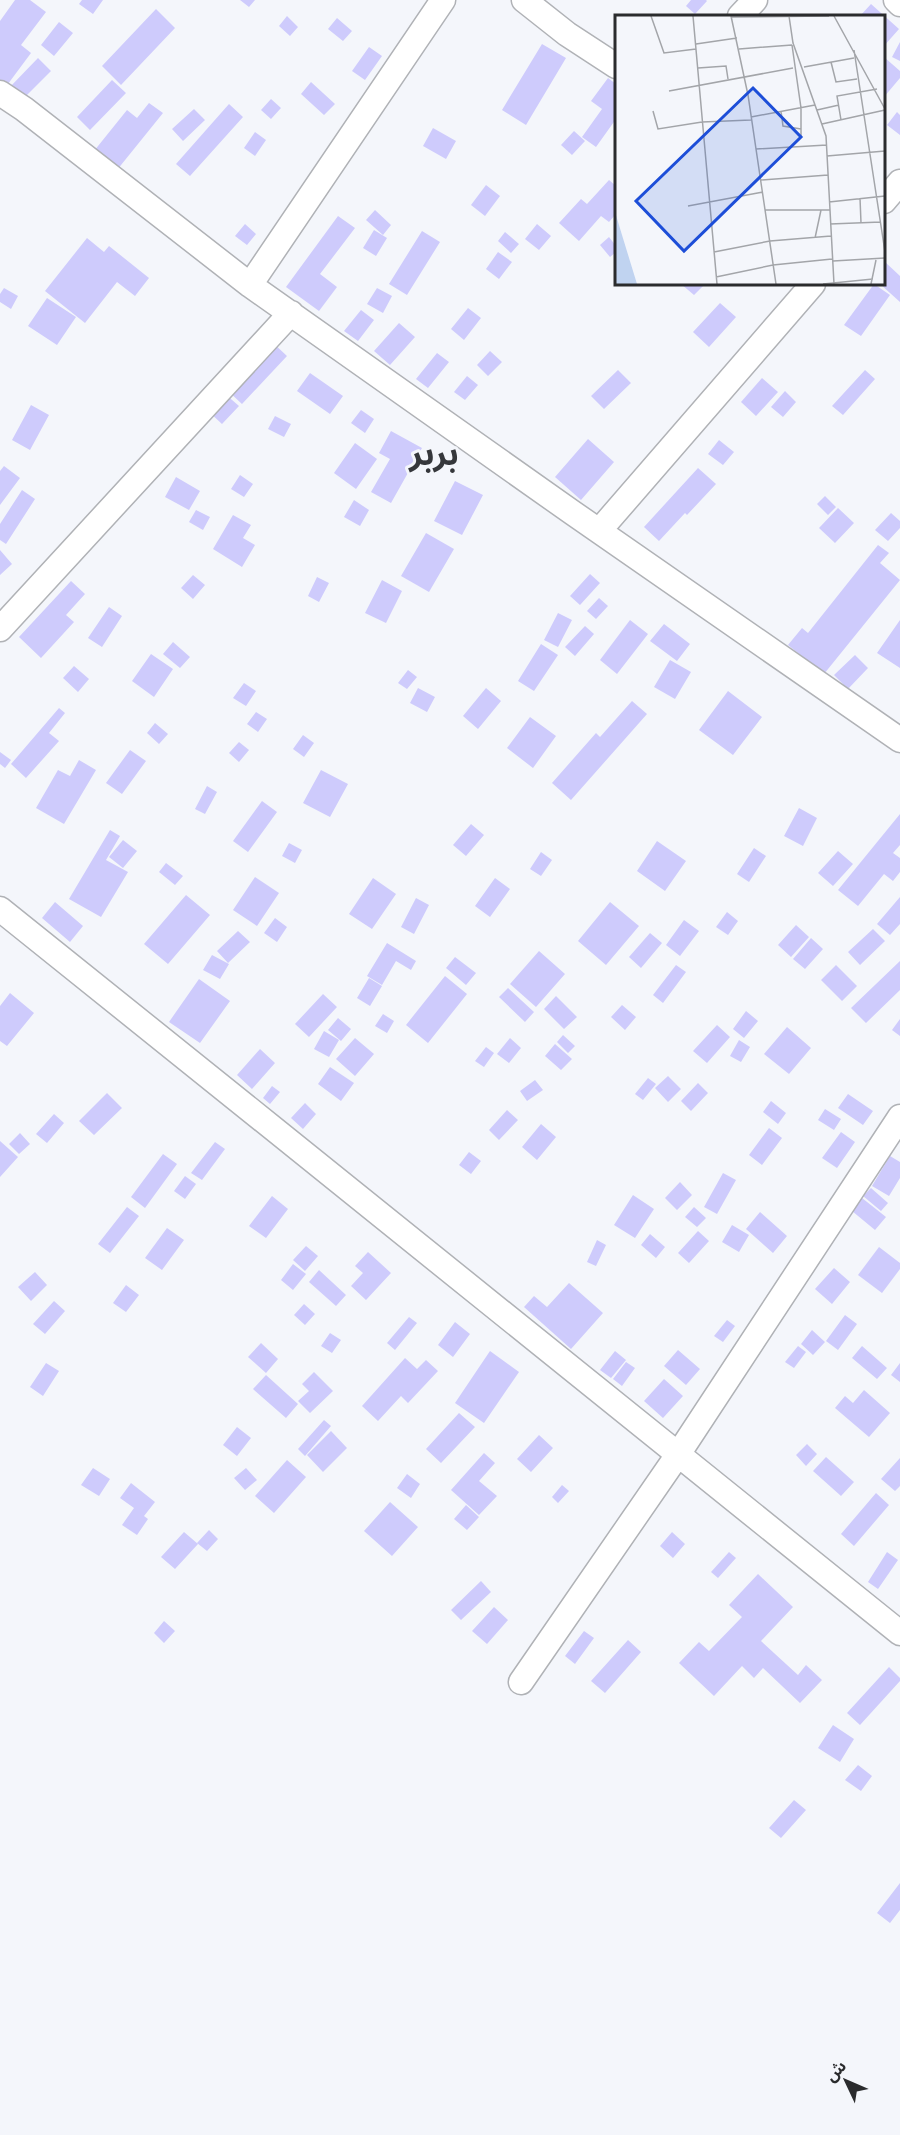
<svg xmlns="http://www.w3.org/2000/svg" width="900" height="2135" font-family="Mulish,'Noto Sans Arabic',sans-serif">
  <rect width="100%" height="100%" fill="#f4f6fb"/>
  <path fill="#cecbfc" d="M15 0H30L46 12 21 45 31 53 5 88 0 85V21Z
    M82 0H103L93 14 79 4Z
    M240 0H255L249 7Z
    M691 0H706L707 1 695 14 686 6Z
    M871 4 899 29 884 46V16H860Z
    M156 9 175 28 121 85 102 66Z
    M287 16 298 27 290 36 279 26Z
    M337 18 352 31 343 41 328 29Z
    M59 22 73 33 54 56 41 45Z
    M900 42V61L892 57Z
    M542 44 566 58 526 125 502 110Z
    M369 47 382 56 365 80 352 71Z
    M884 57 900 71V78L884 97Z
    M38 58 51 71 22 100 9 88Z
    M608 78 616 84V119L596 147 582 137 602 109 591 101Z
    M112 80 126 93 90 130 77 117Z
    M311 82 335 104 324 115 301 94Z
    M271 99 281 108 271 119 261 110Z
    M149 103 163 113 117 170 94 151 127 110 137 118Z
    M229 104 243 117 190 176 176 164Z
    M194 109 205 120 183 141 172 129Z
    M897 112 900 115V135L887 125Z
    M433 128 456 141 446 159 423 146Z
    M574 131 585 141 572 155 561 145Z
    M255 132 266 140 255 156 244 148Z
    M609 180 616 186V214L609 222 601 216 579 241 559 223 581 199 587 204Z
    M486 185 500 196 485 216 471 205Z
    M375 210 391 225 383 235 366 220Z
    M338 216 355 228 320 274 337 287 319 311 286 287Z
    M245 224 256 234 247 245 235 236Z
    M537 224 551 236 539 250 525 239Z
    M374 230 387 238 376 256 363 248Z
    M422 231 440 242 407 295 389 284Z
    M505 232 519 244 511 253 498 241Z
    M609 237 616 246V252L610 257 600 245Z
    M87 238 104 252 109 246 149 278 135 296 117 282 85 323 45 291Z
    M498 252 512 262 499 279 486 269Z
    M884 261 900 276V302L880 284H884Z
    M681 284H705L694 295Z
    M874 284 890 295 861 336 844 325Z
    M4 288 18 296 11 309 0 302V294Z
    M377 288 392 296 383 313 367 304Z
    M47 298 76 317 57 345 28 326Z
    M720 303 736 317 709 347 693 332Z
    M468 308 481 318 464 340 451 329Z
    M361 310 374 320 358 341 344 331Z
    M399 323 415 337 390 365 374 351Z
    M272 342 287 356 242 404 228 391Z
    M490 351 502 362 488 376 477 365Z
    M437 353 449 362 428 388 416 379Z
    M618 370 631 383 604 409 591 396Z
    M865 370 875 379 843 415 832 406Z
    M310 373 343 396 330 414 297 391Z
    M467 376 478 385 465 400 454 392Z
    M762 378 778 392 756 416 741 402Z
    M785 391 796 402 783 417 771 407Z
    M224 393 239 406 222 424 208 411Z
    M31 405 49 415 30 450 12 440Z
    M361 410 374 419 365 433 351 423Z
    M275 416 291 424 284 437 268 429Z
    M391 431 422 448 391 503 371 492 390 459 379 453Z
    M588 439 614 462 581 500 555 477Z
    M719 440 734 452 723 465 708 454Z
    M355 443 377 459 356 489 334 473Z
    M4 466 20 478 0 505V471Z
    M698 468 716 484 687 515 685 513 659 541 644 527Z
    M240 475 253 484 244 497 231 489Z
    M176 477 200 491 189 510 165 497Z
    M455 481 483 495 462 535 434 521Z
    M22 490 35 499 6 544 0 540V524Z
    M825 496 836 507 828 515 817 504Z
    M354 500 369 510 360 526 344 517Z
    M838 508 854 523 835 543 819 528Z
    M196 510 210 517 203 530 189 522Z
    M891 513 900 521V528L888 541 875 530Z
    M233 515 251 525 243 538 255 545 242 567 213 549Z
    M426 533 454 549 429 592 401 576Z
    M878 545 889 553 880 563 900 580 824 674 788 645 802 628 808 633Z
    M0 550 12 564 0 575Z
    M590 574 600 583 580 605 570 596Z
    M193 575 205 585 193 599 181 588Z
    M317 577 329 583 319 602 308 596Z
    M382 580 402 591 386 623 365 613Z
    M71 581 85 594 66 615 74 622 41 658 19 637Z
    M599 598 608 606 596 619 587 611Z
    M109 607 122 616 102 647 88 638Z
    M558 613 572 620 558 647 544 640Z
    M630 620 648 634 617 674 600 660Z
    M900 620V668L877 653Z
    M664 624 690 644 677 661 650 641Z
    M585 626 594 634 575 656 565 647Z
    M173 642 190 657 180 668 163 654Z
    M541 644 558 655 534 691 518 681Z
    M151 654 173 669 154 697 132 681Z
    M855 655 868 668 848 689 834 675Z
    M670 660 691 672 675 699 654 687Z
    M74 666 89 679 78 692 63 678Z
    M408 670 417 677 407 689 398 683Z
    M244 683 256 691 246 706 233 698Z
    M418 688 435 697 427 712 410 703Z
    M486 688 501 701 478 729 463 716Z
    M728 691 762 717 733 755 699 730Z
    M632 701 647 714 571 800 552 783 596 733 600 737Z
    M59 708 65 713 49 733 59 741 26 778 11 764Z
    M256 712 267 719 258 732 247 724Z
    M530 717 556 736 533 768 507 748Z
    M155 723 168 734 159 744 147 733Z
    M303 735 314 743 304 757 293 749Z
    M239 742 249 750 239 762 229 753Z
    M130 750 146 761 122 794 106 783Z
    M0 752 11 760 5 768 0 764Z
    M79 760 96 770 64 824 36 808 58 770 70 776Z
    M321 770 348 784 330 817 303 803Z
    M207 786 217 792 205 814 195 809Z
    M262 801 277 812 248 852 233 841Z
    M799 808 817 818 803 846 784 836Z
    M900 814V845L893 853 900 858V872L893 881 884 874 858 906 838 890Z
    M471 824 484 835 466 856 453 845Z
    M110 830 120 836 106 860 128 872 101 917 69 899Z
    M123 840 137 851 123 868 109 857Z
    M657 841 686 861 665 891 637 871Z
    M289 843 302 850 295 863 282 856Z
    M754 848 766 856 749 882 737 874Z
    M838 851 853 864 833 886 818 873Z
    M541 852 552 860 541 876 530 869Z
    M166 863 183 876 175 885 159 872Z
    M255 877 279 893 257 926 233 910Z
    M373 878 396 894 372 929 349 914Z
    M495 878 510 889 490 917 475 906Z
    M186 895 210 915 168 964 144 944Z
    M900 897V924L890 935 877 924Z
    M416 898 429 905 414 934 401 927Z
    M55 902 83 926 70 942 42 918Z
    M610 902 639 926 606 965 578 941Z
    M727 912 738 921 728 935 716 927Z
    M275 918 287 927 277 942 264 933Z
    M684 920 699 931 680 956 666 945Z
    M796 925 809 937 791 957 778 945Z
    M873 929 885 941 860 965 848 952Z
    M238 931 250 942 228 963 217 951Z
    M650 933 662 943 641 968 629 957Z
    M811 938 823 949 805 969 793 959Z
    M387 943 416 961 411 970 396 961 382 985 367 976Z
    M539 951 565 974 536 1007 510 984Z
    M212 955 229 964 220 979 203 970Z
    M455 957 476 973 466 985 446 968Z
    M900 961V990L866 1023 851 1008Z
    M676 965 686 972 663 1003 653 995Z
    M836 965 857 986 842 1001 821 980Z
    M445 976 467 994 428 1043 406 1025Z
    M369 978 382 986 370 1006 357 998Z
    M199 979 230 1001 200 1043 169 1022Z
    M508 988 534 1012 525 1022 499 997Z
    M10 993 34 1013 7 1046 0 1041V1006Z
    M323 994 337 1007 309 1037 295 1024Z
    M556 996 577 1017 564 1029 544 1009Z
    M622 1005 636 1017 625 1030 611 1017Z
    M746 1011 758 1021 744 1038 733 1029Z
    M383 1014 394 1021 387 1033 375 1026Z
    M338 1018 351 1029 341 1041 328 1030Z
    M900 1019V1036L892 1030Z
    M717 1025 730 1037 707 1063 693 1051Z
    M787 1027 811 1048 789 1074 764 1054Z
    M324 1031 339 1040 329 1057 314 1049Z
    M563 1035 575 1046 568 1053 557 1042Z
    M355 1038 374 1054 355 1076 336 1059Z
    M510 1038 521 1048 509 1063 497 1054Z
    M739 1040 750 1047 741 1062 730 1056Z
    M555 1044 572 1059 561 1070 545 1056Z
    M486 1047 494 1053 484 1067 475 1061Z
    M260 1049 275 1063 252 1089 237 1075Z
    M330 1067 354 1083 341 1101 318 1084Z
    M668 1076 681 1089 668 1102 655 1088Z
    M648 1078 656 1084 643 1100 635 1094Z
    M535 1080 543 1090 527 1101 520 1091Z
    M698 1083 708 1093 691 1111 681 1101Z
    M272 1086 280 1092 270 1104 263 1098Z
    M107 1093 122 1108 94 1135 79 1121Z
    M848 1094 873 1111 863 1125 838 1108Z
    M771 1101 786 1113 778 1124 763 1112Z
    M305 1103 316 1114 303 1129 291 1118Z
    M825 1109 841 1119 834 1130 818 1120Z
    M507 1110 518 1120 499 1140 489 1130Z
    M54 1114 64 1123 47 1143 36 1134Z
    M541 1124 556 1137 537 1160 522 1147Z
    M769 1128 782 1138 762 1165 749 1155Z
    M841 1132 855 1142 837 1168 822 1158Z
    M20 1133 30 1144 19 1154 9 1144Z
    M0 1141 18 1157 0 1177Z
    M215 1142 225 1149 202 1180 191 1173Z
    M469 1152 481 1161 471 1174 459 1165Z
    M163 1154 177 1164 145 1208 131 1197Z
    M890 1156 900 1162V1178L889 1196 872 1186Z
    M723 1173 736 1180 717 1214 704 1207Z
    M185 1176 196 1184 185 1199 174 1191Z
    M680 1182 692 1195 677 1210 665 1198Z
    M871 1188 888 1203 881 1211 863 1196Z
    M633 1195 654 1209 635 1238 614 1225Z
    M272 1196 288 1209 266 1238 249 1226Z
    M862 1198 886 1217 875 1230 852 1211Z
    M127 1207 139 1216 110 1253 98 1244Z
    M694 1207 706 1218 697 1227 685 1217Z
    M760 1212 787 1236 773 1253 746 1229Z
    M732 1225 749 1235 739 1252 722 1242Z
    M167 1228 184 1240 162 1270 145 1258Z
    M698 1231 709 1241 689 1263 678 1253Z
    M650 1234 665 1247 656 1258 641 1245Z
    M597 1240 606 1245 596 1266 587 1262Z
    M306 1246 318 1256 305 1271 293 1260Z
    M879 1247 900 1263V1269L882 1293 858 1275Z
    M368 1252 391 1273 366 1300 351 1286 363 1273 355 1266Z
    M293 1264 306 1274 293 1290 281 1280Z
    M834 1268 850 1282 832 1304 815 1289Z
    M319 1270 346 1295 336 1306 309 1282Z
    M35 1272 47 1285 31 1301 18 1287Z
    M569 1283 603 1313 571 1349 524 1307 534 1296 547 1307Z
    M126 1285 139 1295 126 1312 113 1303Z
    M54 1301 65 1311 45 1334 33 1324Z
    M304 1304 315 1314 305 1325 294 1315Z
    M845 1315 857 1324 838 1350 826 1341Z
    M409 1317 417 1323 395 1350 387 1343Z
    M727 1320 735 1326 723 1342 714 1336Z
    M455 1322 470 1334 453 1357 438 1345Z
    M812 1330 825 1342 813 1355 801 1344Z
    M330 1333 341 1340 332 1353 321 1346Z
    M261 1343 278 1359 266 1373 248 1357Z
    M798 1346 806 1352 794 1368 785 1362Z
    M862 1346 887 1368 877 1379 852 1358Z
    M678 1350 700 1369 686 1385 664 1366Z
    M490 1351 519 1372 484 1423 455 1403Z
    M615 1351 626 1360 611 1378 600 1370Z
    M405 1358 417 1369 426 1360 438 1371 408 1403 401 1396 378 1421 362 1406Z
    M626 1362 635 1368 622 1386 613 1379Z
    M46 1363 59 1371 43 1396 30 1387Z
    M900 1363V1382L891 1375Z
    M314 1372 333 1391 310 1413 298 1401 309 1391 302 1384Z
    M266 1375 298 1404 286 1418 253 1389Z
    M664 1379 683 1396 663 1418 644 1401Z
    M864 1390 890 1413 869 1437 835 1408 845 1396 853 1403Z
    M459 1413 475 1427 441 1463 426 1449Z
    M324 1420 331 1426 305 1456 298 1449Z
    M237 1427 251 1438 237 1456 223 1445Z
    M331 1431 347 1448 323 1472 307 1455Z
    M539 1435 553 1448 531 1472 517 1459Z
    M807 1444 817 1454 806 1466 796 1455Z
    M484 1453 495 1463 479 1481 497 1496 479 1515 451 1490Z
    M826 1457 854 1482 841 1496 813 1471Z
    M900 1458V1486L895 1491 881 1479Z
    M287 1460 306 1477 274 1513 255 1496Z
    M93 1468 110 1479 99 1496 81 1485Z
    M246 1468 257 1480 245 1490 234 1478Z
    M407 1474 420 1484 411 1498 397 1488Z
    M131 1483 155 1502 144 1516 148 1519 137 1535 122 1525 134 1508 120 1498Z
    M562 1485 569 1491 558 1503 552 1497Z
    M876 1493 889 1505 854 1546 841 1534Z
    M390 1502 418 1527 392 1556 364 1531Z
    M466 1505 479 1517 467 1530 454 1519Z
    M209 1530 218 1539 207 1551 197 1543Z
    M184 1532 198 1544 175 1569 161 1557Z
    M672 1532 685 1544 673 1558 660 1546Z
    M729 1552 736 1558 718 1578 711 1572Z
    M887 1552 898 1560 878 1589 868 1582Z
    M758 1574 793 1607 761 1641 798 1675 806 1665 822 1680 800 1703 763 1668 754 1678 742 1666 714 1696 679 1663 699 1642 709 1651 742 1617 729 1605Z
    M481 1581 491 1592 461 1620 451 1610Z
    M494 1607 508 1620 487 1644 472 1631Z
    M164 1621 175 1631 164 1643 154 1633Z
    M584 1631 594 1638 575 1664 565 1656Z
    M628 1640 641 1652 605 1693 591 1681Z
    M889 1667 900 1678V1681L860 1725 847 1713Z
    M833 1725 854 1739 840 1762 818 1748Z
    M858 1765 872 1776 861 1791 845 1780Z
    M794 1800 806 1810 781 1838 769 1828Z
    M900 1883V1910L890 1923 877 1913Z"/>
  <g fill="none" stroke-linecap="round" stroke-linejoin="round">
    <defs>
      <path id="minor" d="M524 0 567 34 616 66
        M896 0 900 4
        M740 16 755 0
        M0 93 24 109 250 285 573 513 900 740
        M884 201 900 182
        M250 285 443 0
        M599 531 813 284
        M0 629 291 313
        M0 909C301 1149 598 1393 900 1633
        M521 1682 677 1456 900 1117"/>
    </defs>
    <use href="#minor" stroke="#b0b2b6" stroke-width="27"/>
    <use href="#minor" stroke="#fff" stroke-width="24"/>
  </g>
  <g text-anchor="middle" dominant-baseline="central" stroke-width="6" stroke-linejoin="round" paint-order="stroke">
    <g font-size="33" font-weight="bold" fill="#35373b" stroke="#f4f6fb">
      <text x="434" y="452">بربر</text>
    </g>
  </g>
  <g transform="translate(615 15)">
    <rect width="270" height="270" fill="#f4f6fb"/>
    <path d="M0 197 7 220 22 269H0Z" fill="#c0d3f0"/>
    <path fill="none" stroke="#a3a5a9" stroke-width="1.5" d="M36 1 49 38 81 34M78 1 102 269M116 1 133 80 161 269M174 1 178 28 211 121 219 269M219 1 270 94M117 2 214 1M81 29 122 23M177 30 186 93V123M124 34 177 30M239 35 270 237M216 47 221 67 242 64M189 52 239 43M83 53 111 51 113 64M54 76 178 53M202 95 224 90M38 96 43 114 87 107 136 105M166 96 168 111 186 114M136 102 200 90M226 105 222 81 262 74M207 109 270 95M141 134 212 130M212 141 270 136M146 165 213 160M245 183 246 208M214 187 270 181M73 191 148 177M150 195H215M215 209 266 207M200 223 206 195M99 237 155 226 216 221M218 246 270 243M101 262 158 250 217 244M208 269 258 264M256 269 261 245"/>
    <path fill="#1d4ed8" fill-opacity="0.15" stroke="#1d4ed8" stroke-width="3" d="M138 73 186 122 69 236 21 186Z"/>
    <rect width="270" height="270" fill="none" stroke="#2a2b2d" stroke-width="3"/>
  </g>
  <g transform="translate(846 2081) rotate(314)" stroke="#f4f6fb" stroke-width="4.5" paint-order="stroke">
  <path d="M0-4.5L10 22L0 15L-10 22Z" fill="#2a2b2d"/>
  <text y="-9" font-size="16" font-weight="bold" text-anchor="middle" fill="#2a2b2d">ش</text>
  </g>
</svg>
